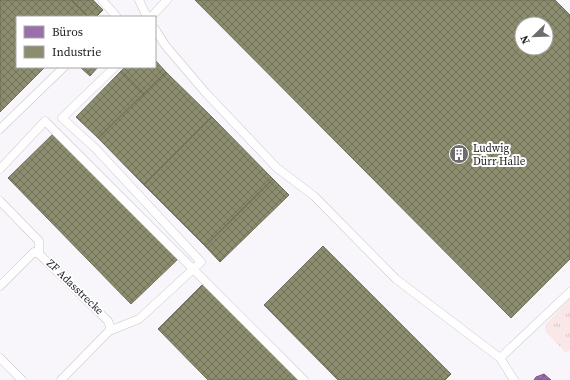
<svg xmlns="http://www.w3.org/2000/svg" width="570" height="380" font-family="'Source Serif 4',serif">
  <defs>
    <pattern id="grass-tufts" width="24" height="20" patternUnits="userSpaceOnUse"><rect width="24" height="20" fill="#fae8e9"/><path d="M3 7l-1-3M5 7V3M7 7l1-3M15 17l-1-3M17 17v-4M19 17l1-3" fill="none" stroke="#d6c7c8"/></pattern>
    <pattern id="offices-cross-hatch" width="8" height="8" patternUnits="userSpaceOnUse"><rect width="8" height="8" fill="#9970ab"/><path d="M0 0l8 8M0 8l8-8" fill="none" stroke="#7d5c8b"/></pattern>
    <pattern id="industry-cross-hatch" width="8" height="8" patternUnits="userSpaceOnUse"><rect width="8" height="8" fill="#8c8c6e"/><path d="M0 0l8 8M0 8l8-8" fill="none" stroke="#72725a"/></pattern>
  </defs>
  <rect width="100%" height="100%" fill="#f9f6fb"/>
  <path fill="url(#grass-tufts)" d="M570 298V349L566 353 545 331V325Z"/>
  <path fill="url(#offices-cross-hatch)" stroke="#765982" d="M544 374 551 380H534L536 377Z"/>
  <path fill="url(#industry-cross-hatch)" stroke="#6d6c58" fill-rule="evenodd" d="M0 0H71L88 17H17V67H45L0 112Z
    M71 0H93L103 10 96 17H88Z
    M195 0H555L570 15V259L511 318ZM522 24H546V48H522Z
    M155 60 166 72 144 94 121 71 125 67H155Z
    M80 67H98L90 76Z
    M121 71 144 94 98 138 76 117Z
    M166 72 212 117 144 185 98 138Z
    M212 117 273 179 205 246 144 185Z
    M54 133 178 259 131 304 8 178Z
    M273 179 289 195 220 262 205 246Z
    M323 246 451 374 445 380H338L264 305Z
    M203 284 299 380H208L158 329Z"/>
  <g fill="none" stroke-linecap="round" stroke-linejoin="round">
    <defs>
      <path id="service" d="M102 0 116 16 115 17
        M139 0 147 17
        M151 17 167 0
        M155 29 165 45 205 92 277 168 314 196 396 279 500 358 570 292
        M0 129 64 67
        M0 169 45 121 304 380
        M0 201 39 241V254
        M0 286 34 252 39 254 108 321 110 326 109 331 61 380
        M109 331 139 319 201 262 96 149 62 118 115 67
        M0 358 22 380
        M500 358 514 380"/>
    </defs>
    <use href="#service" stroke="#c9c7ca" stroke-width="9"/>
    <use href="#service" stroke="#fefefe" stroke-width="8"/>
  </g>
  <defs>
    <symbol id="building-disc" viewBox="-11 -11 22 22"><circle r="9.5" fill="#6f6c6f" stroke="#fff"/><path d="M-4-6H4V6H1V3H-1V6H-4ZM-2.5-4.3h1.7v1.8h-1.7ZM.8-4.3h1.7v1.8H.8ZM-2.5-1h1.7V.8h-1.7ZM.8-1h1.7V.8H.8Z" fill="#fff"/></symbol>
  </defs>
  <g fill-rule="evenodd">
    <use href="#building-disc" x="448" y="143" width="22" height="22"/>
  </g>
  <g text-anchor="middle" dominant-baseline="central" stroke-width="4" stroke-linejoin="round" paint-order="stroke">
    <g font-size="11" fill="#242224" stroke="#fff" text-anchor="start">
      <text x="473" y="148">Ludwig<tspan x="473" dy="13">Dürr Halle</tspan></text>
    </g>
    <g font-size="11" fill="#242224" stroke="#fff">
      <text transform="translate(75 287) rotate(44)">ZF Adasstrecke</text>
    </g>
  </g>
  <rect x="16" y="16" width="140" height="52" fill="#ffffff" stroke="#a7a7a7"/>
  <rect x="24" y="26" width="20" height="12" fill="#9970ab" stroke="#a7a7a7"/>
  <text x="52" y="36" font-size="12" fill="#242224">Büros</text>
  <rect x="24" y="46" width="20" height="12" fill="#8c8c6e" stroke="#a7a7a7"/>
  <text x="52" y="56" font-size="12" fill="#242224">Industrie</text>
  <g transform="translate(534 36) rotate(247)"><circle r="19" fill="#ffffff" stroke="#a7a7a7"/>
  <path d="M0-3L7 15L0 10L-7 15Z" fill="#6f6c6f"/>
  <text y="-6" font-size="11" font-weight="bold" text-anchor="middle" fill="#242224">N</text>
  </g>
</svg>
